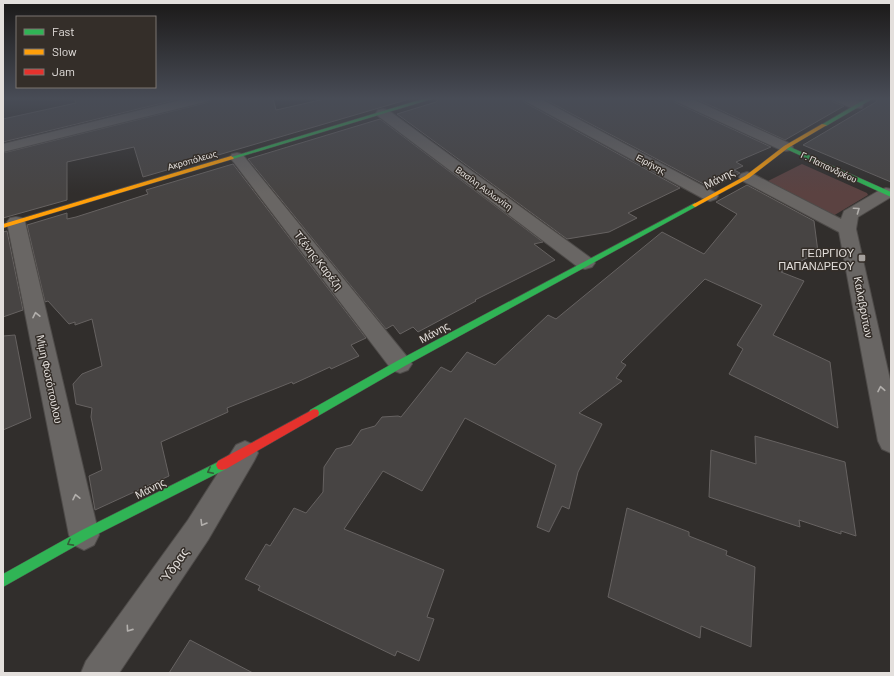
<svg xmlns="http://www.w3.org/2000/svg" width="894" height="676" font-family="Barlow,sans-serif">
  <rect width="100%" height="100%" fill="#312e2c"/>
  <path fill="#5b4241" d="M802 164 867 193 868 195 833 216 766 182Z"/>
  <path fill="#474443" stroke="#666261" d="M74 98H183L3 142V119L76 103Z
    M212 98H273L276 110 329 98H413L143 177 134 147 67 162V200L3 218V153L209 102Z
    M439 98H522L524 102 680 188 628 213 637 218 609 232 567 239 397 114 436 102Z
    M542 98H672L674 102 771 147 736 162 743 166 734 170 740 173 711 188Z
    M694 98H831L833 102 844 106 785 140Z
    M878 98H891V182L803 145 876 102Z
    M380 119 543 242 534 244 555 260 475 300 476 301 418 332 413 327 400 334 393 325 386 329 248 159Z
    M233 164 366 338 351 345 359 356 331 369 330 367 293 384 292 382 227 408 228 412 161 442 169 476 95 510 89 476 102 470 91 417 92 408 76 404 73 384 82 374 102 366 92 319 75 325V322L69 324 48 301 45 302 27 225 67 213V219L76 217 148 194 146 190Z
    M747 185 814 221 818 252 781 272 804 281 773 335 830 362 838 428 729 374 743 349 737 345 762 305 705 279 621 362 626 365 616 378 622 381 579 413 602 424 578 472 569 509 562 506 549 532 537 527 556 465 465 418 422 491 383 471 344 529 444 570 427 617 434 619 419 661 397 651 395 656 258 590 260 586 245 579 266 544 270 546 294 508 306 513 323 492 324 467 336 449 351 445 361 430 375 426 382 417 398 416 401 417 441 367 451 372 467 352 495 365 548 315 556 319 662 232 704 254 737 214 716 202Z
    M7 231 23 310 3 317V232Z
    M15 335 31 418 3 430V336Z
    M755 436 845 462 856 536 841 531V534L799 520 800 527 709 497 711 450 756 464Z
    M627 508 689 532V536L727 551 726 555 755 567 751 647 701 626 700 638 608 597Z
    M190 640 253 673H169Z"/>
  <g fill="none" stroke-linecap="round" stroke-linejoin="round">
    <defs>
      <path id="street" d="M189 98H211L209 101 3 152V144Z
        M523 98H539L716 193 718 196 716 199 710 201 704 199 525 101Z
        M673 98H690L791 144 793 147 791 150 786 151 781 150 675 101Z
        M832 98C841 98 857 96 863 105L862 108H852L834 101Z
        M383 109 388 110 592 259 595 263 592 267 585 269 578 267 378 116 376 113 378 110Z
        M237 153 242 154 408 358 412 364 408 370 400 373 392 370 232 160 230 157 232 154Z
        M747 172 753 174 841 219 844 211 880 190 886 188 891 189V197L858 217 856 229 891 384V453L882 449 878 441 839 232 741 180 739 177 741 174Z
        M16 217 22 218 25 222 99 535 94 545 84 550 74 545 69 535 7 222 10 218Z
        M245 441 254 445 258 453 254 461 208 540 119 673H81L86 661 188 520 236 445Z"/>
      <path id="fast" d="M426 98H435L233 159 228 158Z
        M867 98H874L826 126 821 125Z
        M784 146H788L891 192V197L784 148Z
        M695 203 698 205 697 206 403 367 318 416 314 417 310 416 309 413 310 410 397 361Z
        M222 460 226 461 228 465 226 469 88 539 3 587V574L80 531Z"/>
      <path id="slow" d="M822 124 827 125 788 148 749 178 697 206 695 207 692 205 745 176 784 146Z
        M231 156 234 158 233 159 3 228V224Z"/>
      <path id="jam" d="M314 409 318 410 319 413 318 416 226 469 222 470 218 469 216 465 218 461Z"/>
    </defs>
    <use href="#street" stroke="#4e4b49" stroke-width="2"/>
    <use href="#fast" stroke="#4e4b49" stroke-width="1"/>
    <use href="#slow" stroke="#4e4b49" stroke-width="1"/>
    <use href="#jam" stroke="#4e4b49" stroke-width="1"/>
    <use href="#street" fill="#696664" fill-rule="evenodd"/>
    <use href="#fast" fill="#30b455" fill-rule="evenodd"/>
    <use href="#slow" fill="#ff9f0a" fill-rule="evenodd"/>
    <use href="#jam" fill="#e5322d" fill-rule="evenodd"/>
  </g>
  <defs><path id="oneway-chevron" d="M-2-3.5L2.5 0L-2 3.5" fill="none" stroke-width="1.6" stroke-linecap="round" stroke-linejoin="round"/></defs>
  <g stroke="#b2afac">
    <use href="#oneway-chevron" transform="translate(857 210) rotate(-35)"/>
    <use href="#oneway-chevron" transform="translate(36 315) rotate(-102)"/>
    <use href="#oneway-chevron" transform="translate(881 389) rotate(-101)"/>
    <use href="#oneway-chevron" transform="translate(76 497) rotate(-102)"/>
    <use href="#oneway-chevron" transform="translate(203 523) rotate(121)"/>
    <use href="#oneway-chevron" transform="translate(129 629) rotate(125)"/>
  </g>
  <g stroke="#335d38">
    <use href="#oneway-chevron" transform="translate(210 471) rotate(153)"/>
    <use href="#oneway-chevron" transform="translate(70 543) rotate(151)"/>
  </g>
  <linearGradient id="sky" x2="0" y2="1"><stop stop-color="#1b1918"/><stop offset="0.51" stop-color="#484c56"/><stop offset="1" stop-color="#484c56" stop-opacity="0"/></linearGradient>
  <rect width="894" height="193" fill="url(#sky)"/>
  <rect fill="#a5a19e" stroke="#342e29" stroke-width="1.5" x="858" y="254" width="8" height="8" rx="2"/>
  <g text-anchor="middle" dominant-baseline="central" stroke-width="3" stroke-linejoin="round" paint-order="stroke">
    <g font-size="9" fill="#e3dfdc" stroke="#342e29">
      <text transform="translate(192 160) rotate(-16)">Ακροπόλεως</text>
      <text transform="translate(651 164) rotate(28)">Ειρήνης</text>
      <text transform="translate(829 167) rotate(25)">Γ. Παπανδρέου</text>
      <text transform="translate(484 188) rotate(36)">Βασίλη Αυλωνίτη</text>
    </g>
    <g font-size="11" fill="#e3dfdc" stroke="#342e29">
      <text transform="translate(719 178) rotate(-27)">Μάνης</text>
      <text transform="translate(319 260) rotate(52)">Τζένης Καρέζη</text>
      <text transform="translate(864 307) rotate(79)">Καλαβρύτων</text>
      <text transform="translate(434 332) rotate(-29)">Μάνης</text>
      <text transform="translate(50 379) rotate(78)">Μίμη Φωτόπουλου</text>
      <text transform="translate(150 488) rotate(-27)">Μάνης</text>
    </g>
    <g font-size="11" fill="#e3dfdc" stroke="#342e29" text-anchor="end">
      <text x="854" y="252">ΓΕΩΡΓΙΟΥ<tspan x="854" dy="13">ΠΑΠΑΝΔΡΕΟΥ</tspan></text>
    </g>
    <g font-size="13" fill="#e3dfdc" stroke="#342e29">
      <text transform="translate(174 565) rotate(-55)">Ύδρας</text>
    </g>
  </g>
  <rect width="894" height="676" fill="none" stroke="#e3dfdc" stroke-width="8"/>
  <rect x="16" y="16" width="140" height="72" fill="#342e29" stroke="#7a7571"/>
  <rect x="24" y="29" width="20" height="6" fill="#30b455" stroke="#7a7571"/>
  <text x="52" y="36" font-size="12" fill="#e3dfdc">Fast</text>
  <rect x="24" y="49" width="20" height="6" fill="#ff9f0a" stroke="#7a7571"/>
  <text x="52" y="56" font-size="12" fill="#e3dfdc">Slow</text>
  <rect x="24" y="69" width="20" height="6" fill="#e5322d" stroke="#7a7571"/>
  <text x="52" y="76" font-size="12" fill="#e3dfdc">Jam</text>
</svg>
